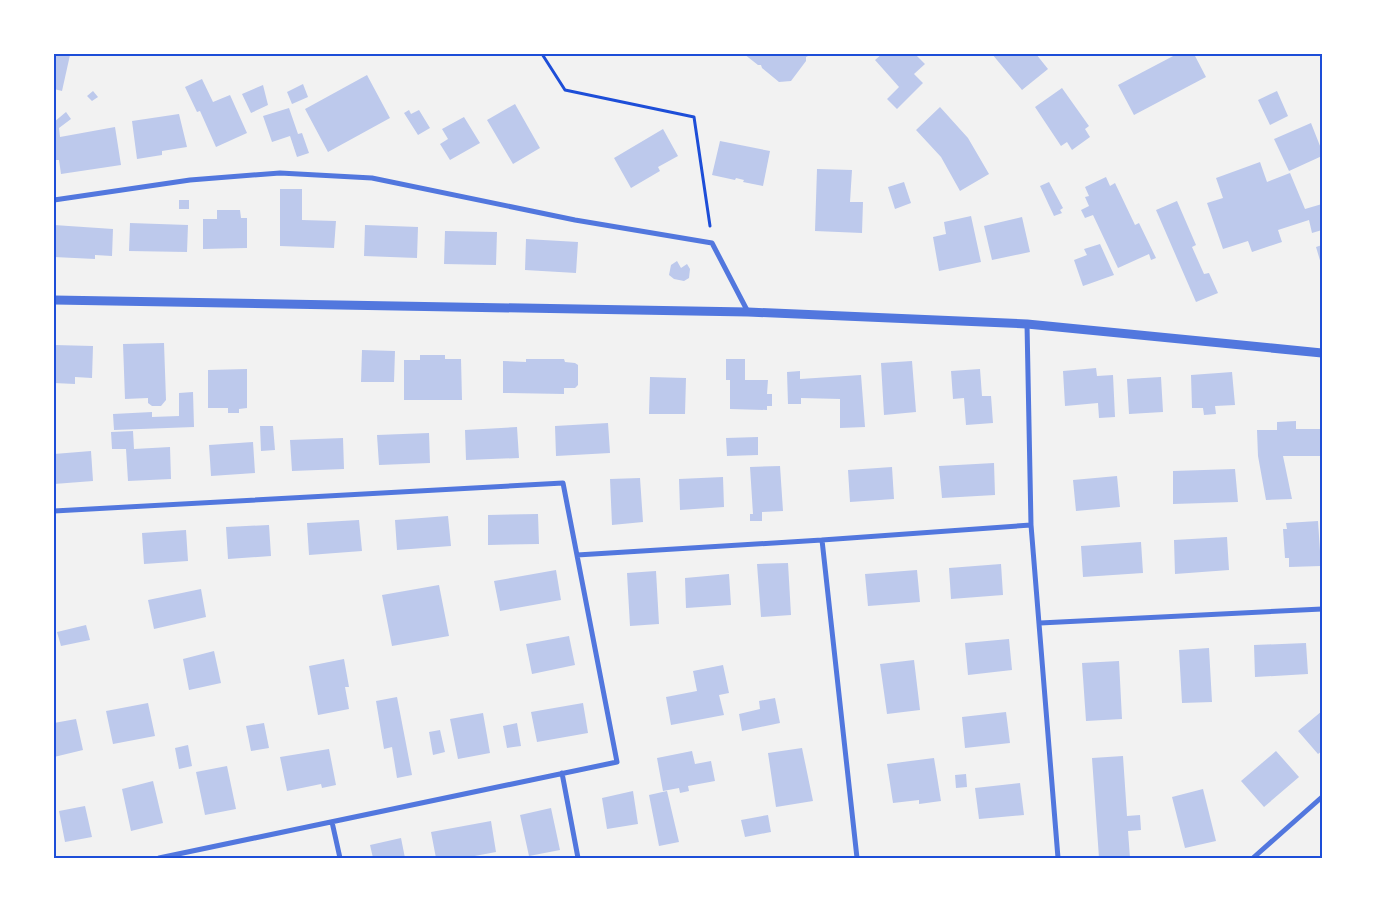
<svg xmlns="http://www.w3.org/2000/svg" width="1376" height="912" font-family="'Alegreya Sans',sans-serif">
  <rect width="100%" height="100%" fill="#f2f2f2"/>
  <path fill="#bdc9ec" d="M54 54 70 55 62 91 54 89Z
    M744 54H812L806 57V61L791 81 779 82 762 68 761 65H758Z
    M882 54H915L925 64 914 74 923 83 897 109 887 99 899 87 875 60Z
    M992 54H1036L1048 69 1022 90Z
    M1177 54H1194L1206 77 1134 115 1118 85Z
    M367 75 390 118 328 152 305 109Z
    M202 79 213 102 230 95 247 133 216 147 200 111 197 112 185 87Z
    M303 84 308 97 292 104 287 92Z
    M263 85 268 105 251 113 242 94Z
    M1062 88 1089 126 1085 129 1090 137 1072 150 1067 142 1061 146 1035 107Z
    M93 91 98 97 92 101 87 96Z
    M1277 91 1288 116 1270 125 1258 100Z
    M515 104 540 148 513 164 487 120Z
    M940 107 968 138 989 174 960 191 941 157 916 130Z
    M289 108 298 134 302 133 309 153 297 157 290 136 272 142 263 116Z
    M409 110 411 114 419 110 430 128 418 135 404 113Z
    M66 112 71 119 59 128 60 137 115 127 121 165 61 174 59 160H54V122Z
    M179 114 187 147 162 151V155L137 159 132 121Z
    M464 117 480 143 450 160 440 144 448 139 442 129Z
    M1311 123 1322 151V156L1289 171 1274 139Z
    M663 129 678 156 658 167 660 171 631 188 614 158Z
    M720 141 770 151 763 186 743 182 744 180 736 178 735 180 712 175Z
    M1260 162 1267 182 1290 173 1305 209 1322 204V230L1312 233 1309 220 1278 230 1282 242 1252 252 1248 241 1223 249 1207 203 1223 198 1216 178Z
    M817 169 852 170 850 202H863L862 233 815 231Z
    M1106 177 1110 186 1115 183 1135 225 1139 223 1156 258 1151 260 1149 254 1118 268 1093 215 1085 218 1081 210 1089 206 1085 197 1089 196 1085 187Z
    M904 182 911 203 895 209 888 187Z
    M1049 182 1063 208 1060 210 1062 213 1054 216 1040 186Z
    M280 189H302V220L336 221 334 248 280 246Z
    M179 200H189V209H179Z
    M1177 201 1196 245 1192 247 1204 274 1209 273 1218 293 1196 302 1156 210Z
    M217 210H240L241 218H247V248L203 249V219H217Z
    M971 216 981 262 939 271 933 237 946 234 944 222Z
    M1022 217 1030 252 992 260 984 226Z
    M130 223 188 225 187 252 129 251Z
    M54 225 113 229 112 256 95 255V259L54 257Z
    M365 225 418 227 417 258 364 256Z
    M445 231 497 232 496 265 444 264Z
    M526 239 578 242 576 273 525 270Z
    M1100 244 1114 275 1083 286 1074 260 1087 255 1084 249Z
    M1322 245V267L1316 247Z
    M677 261 681 268 687 264 690 269 689 278 684 281 674 279 669 275 671 265Z
    M164 343 166 400 161 406H152L148 403V398L125 399 123 344Z
    M54 345 93 346 92 378 75 377V384L54 383Z
    M362 350 395 351 394 382H361Z
    M420 355H445V359H461L462 400H404V360H420Z
    M526 359H564L565 362 575 363 578 365V385L575 388H564V394L503 393V361L526 362Z
    M726 359H745V380H768L767 394H772V406H767V410L730 409V380H726Z
    M912 361 916 412 884 415 881 363Z
    M1096 368 1097 376 1113 375 1115 417 1099 418 1098 403 1065 406 1063 371Z
    M247 369V408L239 409V413H228V408H208V370Z
    M980 369 982 396H991L993 423 966 425 964 398 953 399 951 371Z
    M800 371V379L861 375 865 427 840 428V399L801 398V404H788L787 372Z
    M1232 372 1235 405 1215 406 1216 414 1204 415 1203 408H1192L1191 375Z
    M650 377 686 378 685 414H649Z
    M1161 377 1163 412 1129 414 1127 379Z
    M193 392 194 427 114 430 113 414 152 412V417L179 416V393Z
    M1296 421V429H1322V456H1283L1292 499 1266 500 1258 456 1257 430H1277V422Z
    M608 423 610 453 556 456 555 426Z
    M260 426H273L275 450 261 451Z
    M517 427 519 458 466 460 465 430Z
    M133 431 134 449 170 447 171 479 128 481 126 449H112L111 432Z
    M429 433 430 463 379 465 377 435Z
    M758 437V455L727 456 726 438Z
    M343 438 344 469 292 471 290 440Z
    M253 442 255 473 211 476 209 445Z
    M91 451 93 481 54 484V454Z
    M994 463 995 495 942 498 939 466Z
    M780 466 783 511 762 512V521H750V514H753L750 467Z
    M892 467 894 499 850 502 848 470Z
    M1235 469 1238 502 1173 504V471Z
    M1117 476 1120 507 1076 511 1073 480Z
    M723 477 724 507 680 510 679 479Z
    M640 478 643 522 612 525 610 479Z
    M538 514 539 544 488 545V515Z
    M448 516 451 546 397 550 395 520Z
    M359 520 362 551 309 555 307 523Z
    M1318 521 1321 566 1289 567V558H1285L1283 529H1287L1286 523Z
    M269 525 271 556 228 559 226 527Z
    M186 530 188 561 144 564 142 533Z
    M1227 537 1229 570 1175 574 1174 540Z
    M1141 542 1143 573 1083 577 1081 546Z
    M788 563 791 615 761 617 757 564Z
    M1001 564 1003 595 951 599 949 568Z
    M556 570 561 600 500 611 494 581Z
    M917 570 920 602 868 606 865 574Z
    M656 571 659 624 630 626 627 573Z
    M729 574 731 605 686 608 685 578Z
    M439 585 449 636 392 646 382 595Z
    M201 589 206 617 154 629 148 600Z
    M86 625 90 640 61 646 57 632Z
    M569 636 575 665 532 674 526 644Z
    M1009 639 1012 670 968 675 965 643Z
    M1306 643 1308 674 1255 677 1254 645Z
    M1209 648 1212 702 1182 703 1179 650Z
    M214 651 221 683 189 690 183 659Z
    M344 659 349 687H345L349 709 318 715 309 666Z
    M914 660 920 710 887 714 880 664Z
    M1119 661 1122 719 1086 721 1082 663Z
    M723 665 729 693 719 695 724 715 671 725 666 697 697 691 693 671Z
    M397 697 412 775 397 778 392 747 384 749 376 701Z
    M775 698 780 723 742 731 739 714 760 709 759 701Z
    M148 703 155 736 113 744 106 711Z
    M583 703 588 733 537 742 531 712Z
    M1322 711V751L1318 754 1298 731Z
    M1006 712 1010 743 965 748 962 717Z
    M483 713 490 753 458 759 450 719Z
    M76 719 83 750 54 757V723Z
    M264 723 269 748 251 751 246 726Z
    M517 723 521 746 507 748 503 726Z
    M440 730 445 752 433 755 429 732Z
    M188 745 192 766 179 769 175 748Z
    M802 748 813 801 776 807 768 753Z
    M329 749 336 785 322 788 321 784 287 791 280 757Z
    M692 751 695 764 711 761 715 781 688 786 689 791 680 793 679 788 663 791 657 758Z
    M1276 751 1299 777 1264 807 1241 781Z
    M1123 756 1127 816 1140 815 1141 830 1128 831 1130 858H1099L1092 758Z
    M934 758 941 801 919 804V800L893 803 887 764Z
    M227 766 236 809 205 815 196 772Z
    M966 774 967 787 956 788 955 775Z
    M153 781 163 823 131 831 122 789Z
    M1020 783 1024 815 979 819 975 788Z
    M1203 789 1216 841 1185 848 1172 797Z
    M633 791 638 824 607 829 602 798Z
    M667 791 679 842 659 846 649 795Z
    M85 806 92 837 65 842 59 811Z
    M551 808 560 850 529 856 520 815Z
    M768 815 771 832 745 837 741 820Z
    M491 821 496 852 464 858H436L431 832Z
    M401 838 405 858H373L370 845Z"/>
  <g fill="none" stroke-linecap="round" stroke-linejoin="round">
    <path stroke="#1d4ed8" stroke-width="3" d="M542 54 565 90 694 117 710 226"/>
    <path stroke="#5277de" stroke-width="5" d="M54 200 190 180 280 173 372 178 575 220 712 243 748 312
      M1027 324 1031 525 1058 858
      M54 511 563 483 617 762 159 858
      M822 540 857 858
      M577 555 822 540 1031 525
      M1040 623 1322 609
      M562 773 578 858
      M332 822 340 858
      M1253 858 1322 797"/>
    <path stroke="#5277de" stroke-width="9" d="M54 300 748 312 1027 324 1322 353"/>
  </g>
  <rect width="1376" height="912" fill="none" stroke="#ffffff" stroke-width="110"/>
  <rect x="55" y="55" width="1266" height="802" fill="none" stroke="#1d4ed8" stroke-width="2"/>
</svg>
